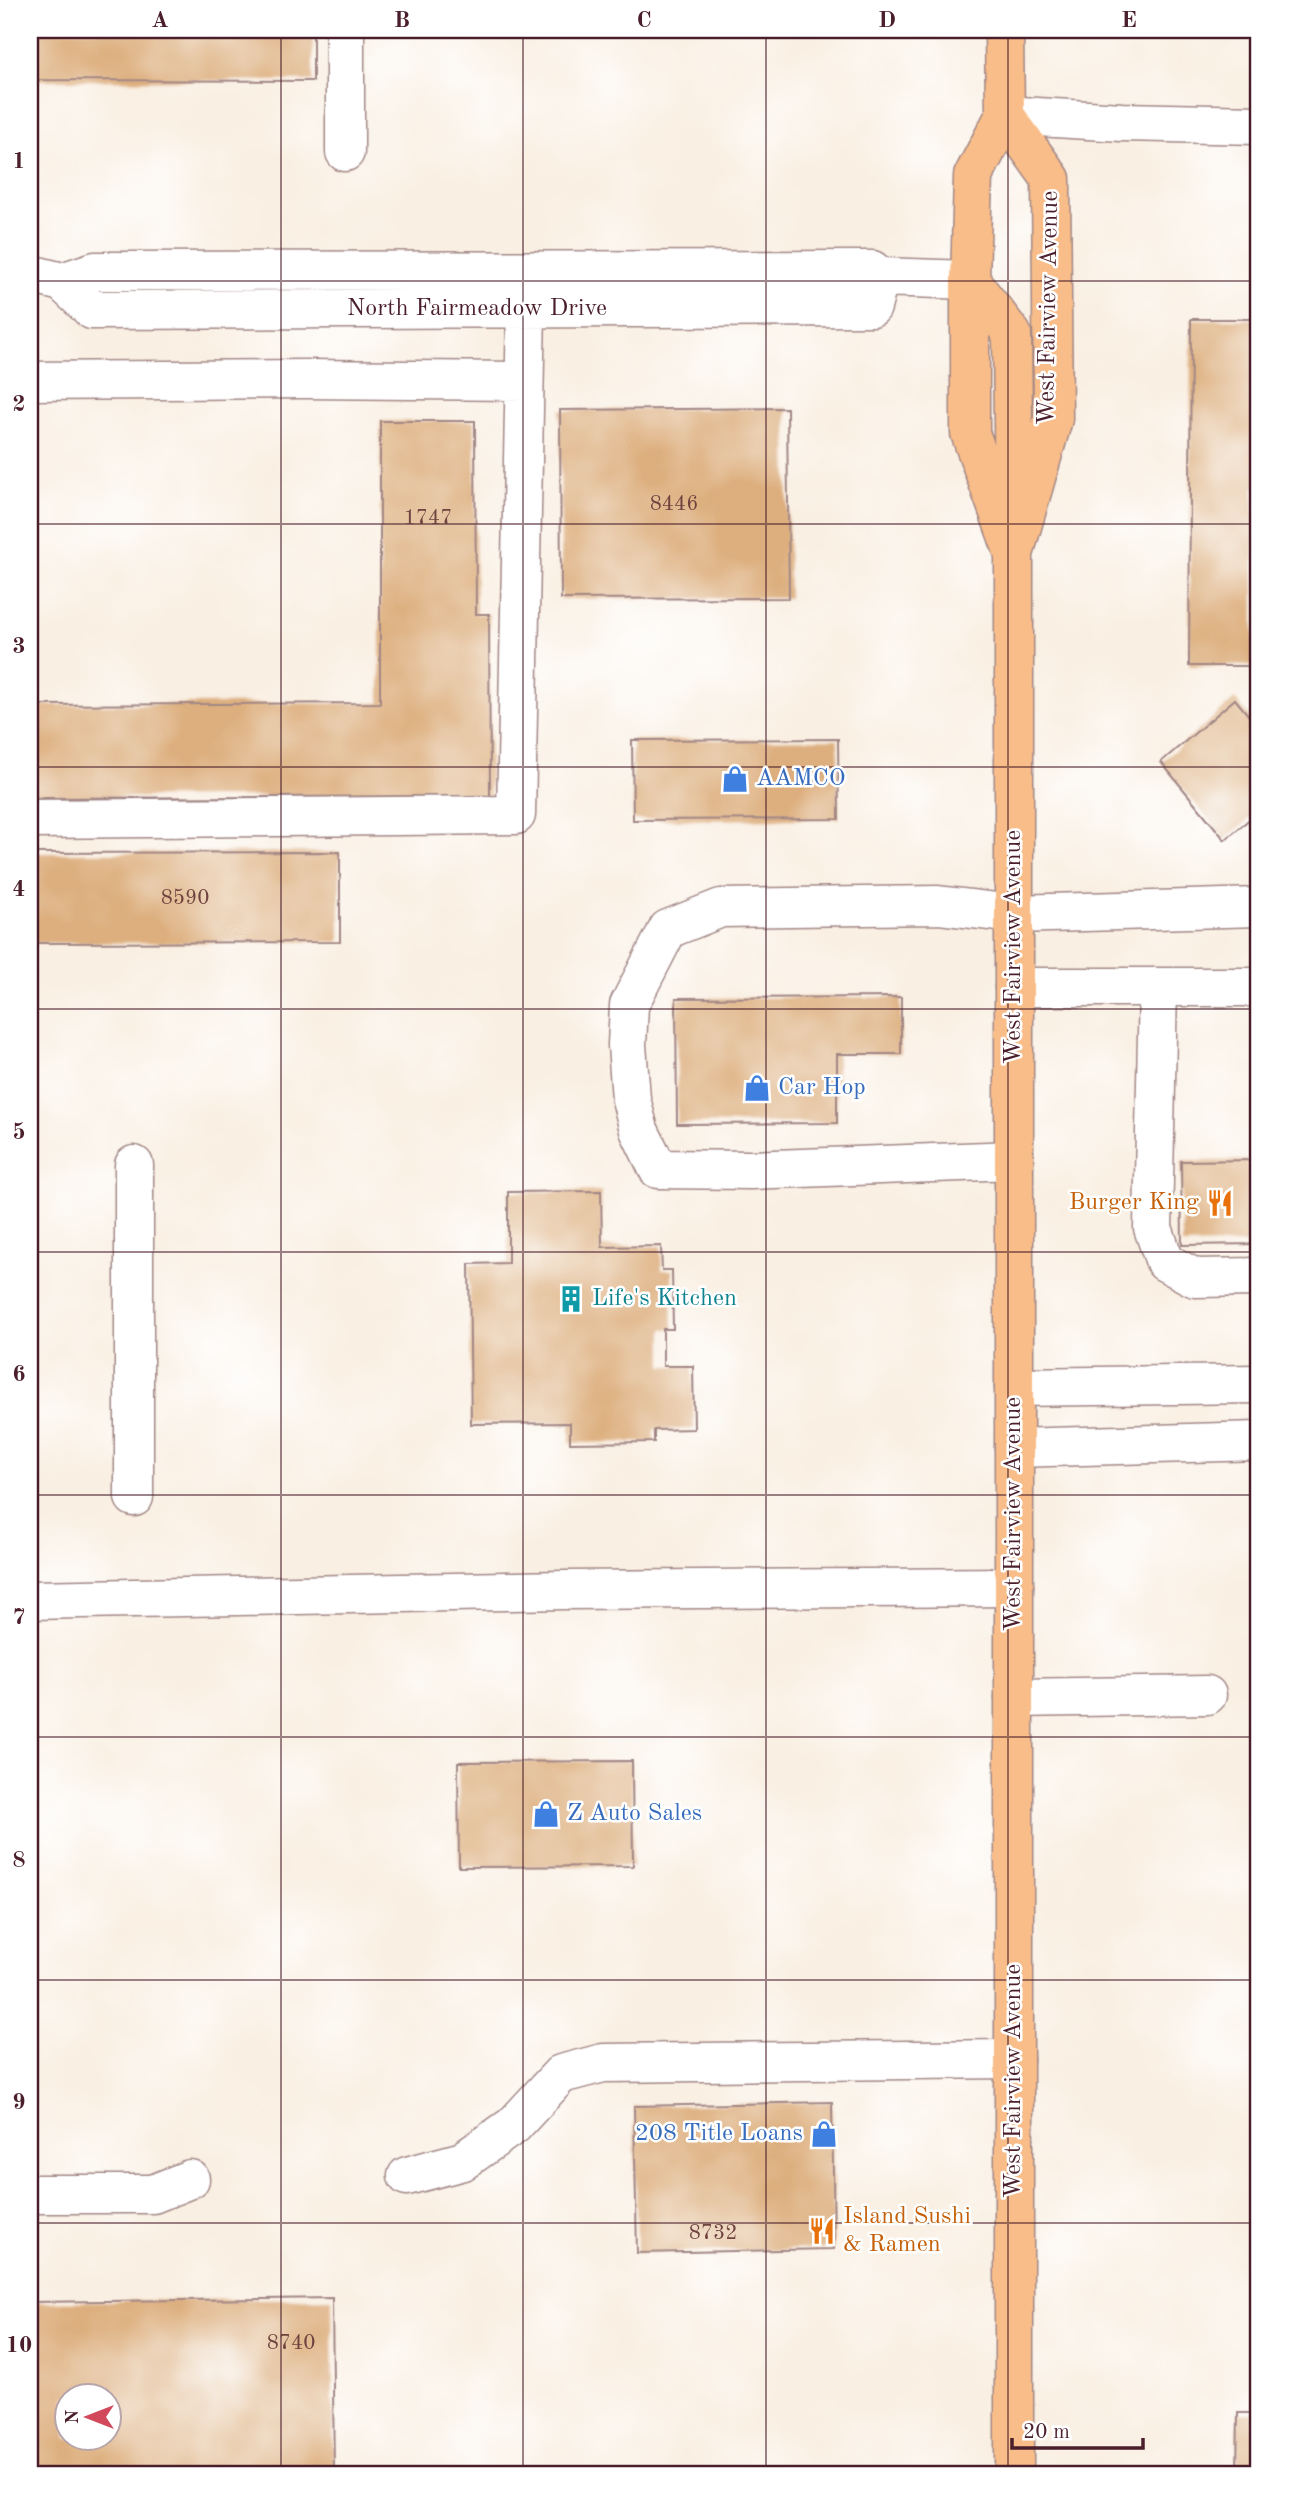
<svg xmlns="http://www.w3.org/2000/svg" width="1289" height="2504" font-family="'Old Standard TT',serif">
  <rect width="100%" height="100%" fill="#fff"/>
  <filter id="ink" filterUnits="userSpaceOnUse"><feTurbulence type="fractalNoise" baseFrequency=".0143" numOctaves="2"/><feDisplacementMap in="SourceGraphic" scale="14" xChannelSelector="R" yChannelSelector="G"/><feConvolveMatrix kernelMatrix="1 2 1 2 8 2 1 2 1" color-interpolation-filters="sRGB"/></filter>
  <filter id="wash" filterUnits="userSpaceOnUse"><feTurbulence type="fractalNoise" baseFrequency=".00686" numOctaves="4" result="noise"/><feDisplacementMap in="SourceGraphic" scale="28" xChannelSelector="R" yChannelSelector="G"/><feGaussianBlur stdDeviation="1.57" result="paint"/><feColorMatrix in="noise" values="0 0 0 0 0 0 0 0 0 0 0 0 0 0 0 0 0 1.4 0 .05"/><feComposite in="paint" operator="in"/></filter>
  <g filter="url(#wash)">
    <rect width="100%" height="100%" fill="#f9efe2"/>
    <g id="blocks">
      <path fill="#ddaf7e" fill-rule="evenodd" d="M30 30H313V81L30 80Z
        M1191 319H1259V487H1254V666H1189Z
        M787 408 789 598 561 599 560 410Z
        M380 421H475L476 614H489L490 796 30 798V705L380 703Z
        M1235 699 1259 728V811L1225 840 1161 762Z
        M838 739 839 819 633 820 632 740Z
        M340 852V942L30 943V853Z
        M901 997V1054H837V1123L677 1124 676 998Z
        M1259 1160V1244L1182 1245 1181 1161Z
        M601 1191 602 1247 661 1246 662 1270H672L673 1329H663V1366H693L694 1429 654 1430V1442L570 1443V1423L471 1424 469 1264 508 1263V1192Z
        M632 1761 633 1866 459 1867 458 1762Z
        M832 2102 834 2249 637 2253 634 2106Z
        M332 2298 334 2474H30V2302ZM66 2396H108V2438H66Z
        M1238 2413H1259V2474H1237Z"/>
    </g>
  </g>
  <g filter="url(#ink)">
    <use href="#blocks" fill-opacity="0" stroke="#a28786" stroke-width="2"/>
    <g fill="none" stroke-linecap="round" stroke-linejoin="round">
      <defs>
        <path id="minor" d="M345 30V152
          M1005 115 1122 122 1259 125
          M30 274 62 282 92 310 872 307 880 277
          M62 282 95 271 872 270 880 277 970 280
          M30 381 305 379 524 381
          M30 819 516 815 526 308
          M1014 987H1259
          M1158 987 1153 1228 1165 1262 1195 1278 1259 1277
          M1014 1160 750 1170 658 1169 639 1130 631 1099 627 1045 629 1005 668 929 721 908 938 905 1014 914 1259 907
          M1014 1387 1259 1384
          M1014 1448 1259 1441
          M134 1497V1165
          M30 1600 564 1590 1014 1587
          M1014 1698 1207 1695
          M407 2176 463 2161 514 2125 561 2074 603 2063 1014 2059
          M30 2194H153L190 2179"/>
        <path id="major" d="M1004 30 1005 115 973 176 970 280V433L1014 554
          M1005 115 1051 179 1053 419 1014 554V2474
          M970 280 1012 334 1014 510"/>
      </defs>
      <use href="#minor" stroke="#a28786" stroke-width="41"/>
      <use href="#major" stroke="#a28786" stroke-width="41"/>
      <use href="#minor" stroke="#fff" stroke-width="38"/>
      <use href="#major" stroke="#f8bd89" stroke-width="38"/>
    </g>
  </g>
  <path fill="none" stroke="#4a1f2b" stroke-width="2" stroke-opacity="0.55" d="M281 30V2474M523 30V2474M766 30V2474M1008 30V2474M30 281H1259M30 524H1259M30 767H1259M30 1009H1259M30 1252H1259M30 1495H1259M30 1737H1259M30 1980H1259M30 2223H1259"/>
  <defs>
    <symbol id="shop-bare" viewBox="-9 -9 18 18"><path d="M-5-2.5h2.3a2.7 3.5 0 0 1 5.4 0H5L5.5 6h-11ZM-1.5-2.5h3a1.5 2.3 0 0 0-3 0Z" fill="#3f7fe0" stroke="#fff" stroke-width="2.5" paint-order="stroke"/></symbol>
    <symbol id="restaurant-bare" viewBox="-9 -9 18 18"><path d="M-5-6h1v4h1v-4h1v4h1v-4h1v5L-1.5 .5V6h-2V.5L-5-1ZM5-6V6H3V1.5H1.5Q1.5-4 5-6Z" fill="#e8710a" stroke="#fff" stroke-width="2.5" paint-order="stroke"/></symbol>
    <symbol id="building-bare" viewBox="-9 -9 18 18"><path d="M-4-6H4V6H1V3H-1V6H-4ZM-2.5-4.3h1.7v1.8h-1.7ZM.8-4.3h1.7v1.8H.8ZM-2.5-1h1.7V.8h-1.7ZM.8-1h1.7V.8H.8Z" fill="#0f9aa8" stroke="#fff" stroke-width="2.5" paint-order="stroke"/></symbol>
  </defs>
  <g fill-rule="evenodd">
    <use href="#shop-bare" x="716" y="760" width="38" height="38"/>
    <use href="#shop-bare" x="738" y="1069" width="38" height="38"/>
    <use href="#restaurant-bare" x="1201" y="1184" width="38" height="38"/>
    <use href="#building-bare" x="552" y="1280" width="38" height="38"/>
    <use href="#shop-bare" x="527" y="1795" width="38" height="38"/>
    <use href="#shop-bare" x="805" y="2115" width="38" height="38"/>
    <use href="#restaurant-bare" x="803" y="2212" width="38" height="38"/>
  </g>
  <g text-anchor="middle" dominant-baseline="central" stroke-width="5" stroke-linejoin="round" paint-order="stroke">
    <g font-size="21" fill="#6f4340">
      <text x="674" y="504">8446</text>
      <text x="428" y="518">1747</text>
      <text x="185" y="898">8590</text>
      <text x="713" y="2233">8732</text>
      <text x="291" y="2343">8740</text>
    </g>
    <g font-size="24" fill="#4a1f2b" stroke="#fff">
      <text transform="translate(1049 308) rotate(-89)">West Fairview Avenue</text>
      <text x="477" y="309">North Fairmeadow Drive</text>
      <text transform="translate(1014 947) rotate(-90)">West Fairview Avenue</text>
      <text transform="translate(1014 1514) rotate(-90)">West Fairview Avenue</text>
      <text transform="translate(1014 2081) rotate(-90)">West Fairview Avenue</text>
    </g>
    <g font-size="24" fill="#366cbe" stroke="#fff" text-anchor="start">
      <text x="756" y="779">AAMCO</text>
      <text x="778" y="1088">Car Hop</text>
      <text x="567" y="1814">Z Auto Sales</text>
      <text x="803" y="2134" text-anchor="end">208 Title Loans</text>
    </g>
    <g font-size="24" fill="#c56008" stroke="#fff" text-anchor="end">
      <text x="1199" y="1203">Burger King</text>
      <text x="843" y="2217" text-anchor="start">Island Sushi<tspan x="843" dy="28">&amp; Ramen</tspan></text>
    </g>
    <g font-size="24" fill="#0d838f" stroke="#fff" text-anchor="start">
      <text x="592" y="1299">Life's Kitchen</text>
    </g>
  </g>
  <rect width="1289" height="2504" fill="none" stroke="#fff" stroke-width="77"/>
  <g transform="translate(88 2417) rotate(270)"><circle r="33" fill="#ffffff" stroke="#b7a5aa" stroke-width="2"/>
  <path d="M0-5L12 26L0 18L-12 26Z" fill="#d1495b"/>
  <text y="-10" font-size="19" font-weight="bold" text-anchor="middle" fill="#4a1f2b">N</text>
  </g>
  <path d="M1012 2438v10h131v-10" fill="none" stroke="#4a1f2b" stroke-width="3.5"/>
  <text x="1023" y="2438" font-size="21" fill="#4a1f2b" stroke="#ffffff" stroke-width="5" paint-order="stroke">20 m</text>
  <rect x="38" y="38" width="1212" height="2428" fill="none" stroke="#4a1f2b" stroke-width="2.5"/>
  <g font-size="23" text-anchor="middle" font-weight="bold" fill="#4a1f2b">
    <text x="160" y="27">A</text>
    <text x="402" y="27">B</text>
    <text x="644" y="27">C</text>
    <text x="887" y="27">D</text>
    <text x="1129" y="27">E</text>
    <text x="19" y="168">1</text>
    <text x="19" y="411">2</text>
    <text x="19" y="653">3</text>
    <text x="19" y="896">4</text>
    <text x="19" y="1139">5</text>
    <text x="19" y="1381">6</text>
    <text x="19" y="1624">7</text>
    <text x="19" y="1867">8</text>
    <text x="19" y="2109">9</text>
    <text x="19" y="2352">10</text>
  </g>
</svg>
